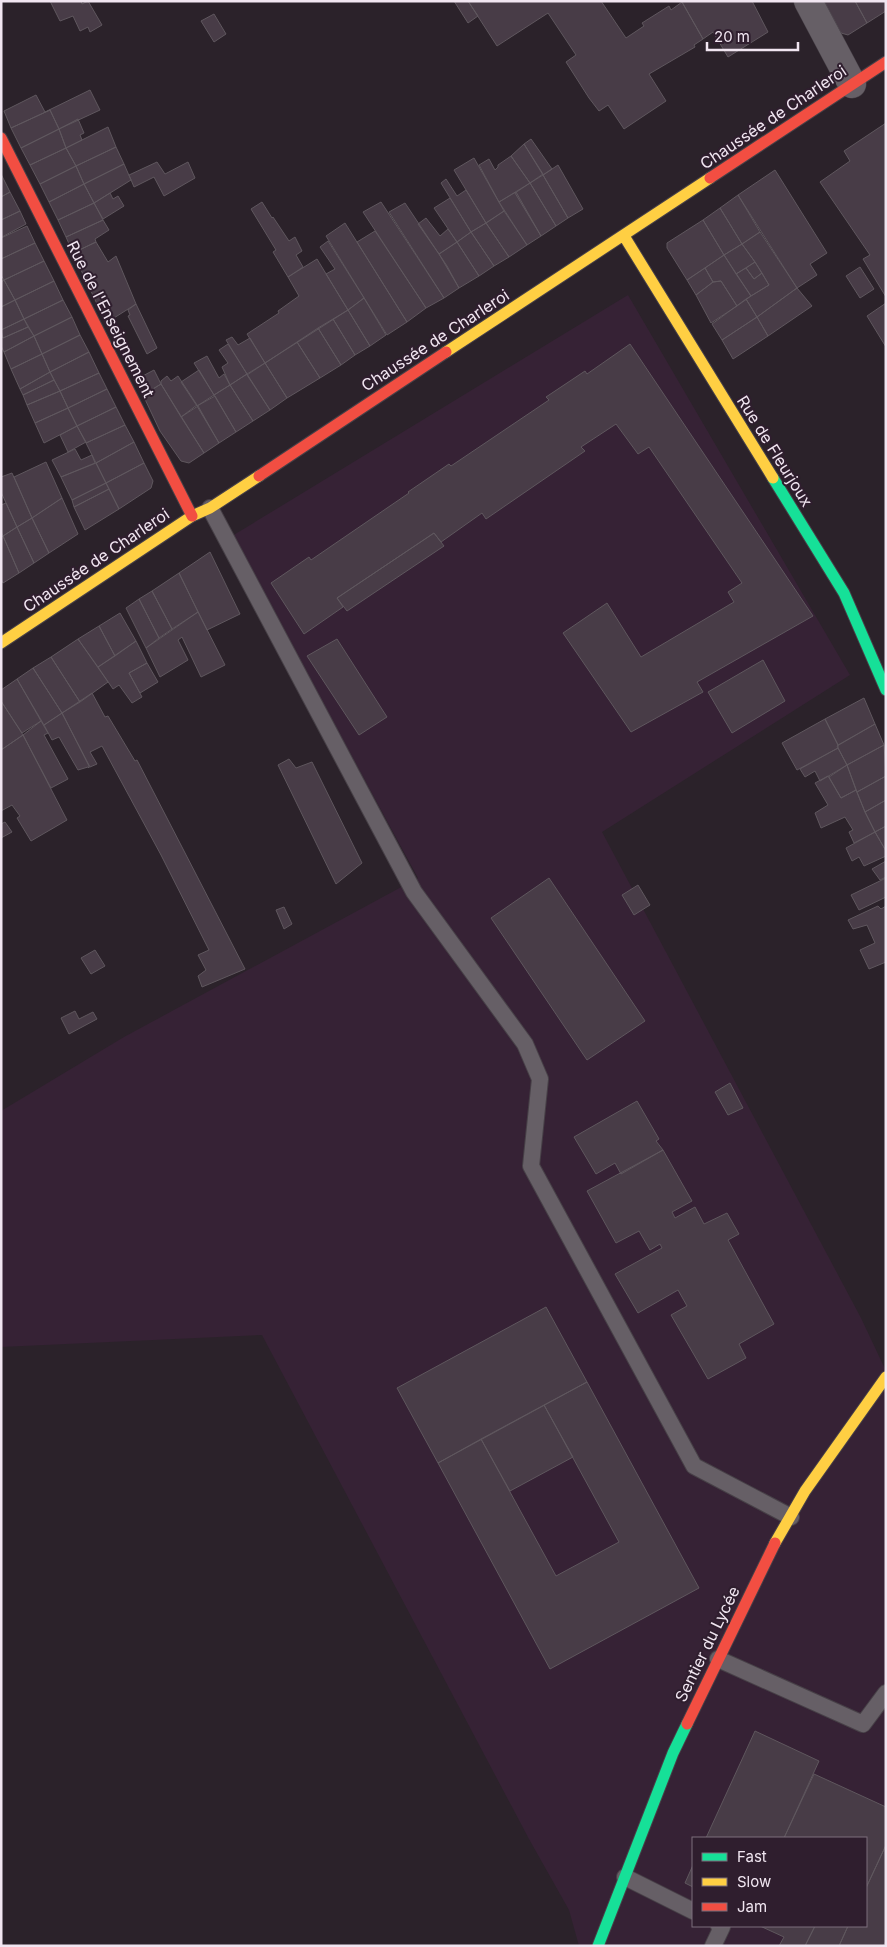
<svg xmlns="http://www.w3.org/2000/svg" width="887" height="1947" font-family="Inter,sans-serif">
  <rect width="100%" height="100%" fill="#2b222a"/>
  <path fill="#362235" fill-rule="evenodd" d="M628 295 850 675 602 832 861 1318 886 1371V1946H579L569 1910 529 1839 262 1335 1 1347V1111L124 1037 418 878 232 536ZM693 1838H866V1926H693Z"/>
  <path fill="#483c47" stroke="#5f575e" d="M50 1H81L82 4 88 1 102 25 90 32 88 27 80 31 73 16 60 21Z
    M454 1H468L478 16 468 23Z
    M468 1H601L626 38 644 26 642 23 669 6 671 10 682 2 703 39 694 45 695 47 649 74 666 101 624 129 608 105 599 111 589 98 566 62 576 55 548 13 497 46Z
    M683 1H752L768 32 728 57 713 32 703 39 682 2Z
    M824 1H855L867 23 848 35 841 33Z
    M855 1H885L886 11 867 23Z
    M214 14 226 34 214 42 201 21Z
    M90 90 100 110 59 129 50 110 11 128 4 111 36 95 45 112Z
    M50 110 59 129 21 148 11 128Z
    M78 119 84 133 80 135 82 140 66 148 59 129Z
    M886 123V297L863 259 870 255 820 182 850 161 844 151Z
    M108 127 116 147 76 166 66 148Z
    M59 129 66 148 30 165 21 148Z
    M531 139 552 169 543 175 524 144Z
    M524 144 543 174 530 183 511 156Z
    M116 147 124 164 84 184 76 166Z
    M66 148 76 166 40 184 30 165Z
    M511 156 530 183 499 202 479 165 489 159 495 170 498 167V165Z
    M474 158 504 211 486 223 454 170Z
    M157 162 165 174 188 162 195 178 164 196 154 177 134 187 129 175Z
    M124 164 131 180 94 203 84 184Z
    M558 165 583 209 568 218 543 175Z
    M76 166 84 184 49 202 40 184Z
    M775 170 827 253 810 264 817 275 797 288 738 195Z
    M1 174 10 192 1 197Z
    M543 175 568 218 556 226 530 183Z
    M446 179 457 196 466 190 486 223 471 232 441 183Z
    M530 183 556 226 541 236 515 193Z
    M84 184 94 203 58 220 49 202Z
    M10 192 20 211 1 220V197Z
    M516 192 541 236 527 245 499 202Z
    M110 193 113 199 118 196 124 206 103 219 94 203Z
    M738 195 760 232 742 244 720 208Z
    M450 198 471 232 457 242 434 208Z
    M262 202 272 218 273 217 289 241 295 237 302 251 296 255 303 267 288 277 273 252 276 250 251 209Z
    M381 202 444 298 426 308 363 212Z
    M94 203 103 220 66 237 58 220Z
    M405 203 447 266 459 288 444 298 389 212Z
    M720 208 742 244 724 255 703 220Z
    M20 211 26 224 2 237 1 220Z
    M504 211 527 245 509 257 486 223Z
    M426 218 440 236 448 229 457 242 439 254 418 224Z
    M103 220 109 230 95 239 96 242 73 253 66 237Z
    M703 220 724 255 687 280 667 248V243Z
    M345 223 407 322 387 335 326 236Z
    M486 223 509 257 494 266 471 232Z
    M27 226 35 243 1 259V238Z
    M375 231 426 308 407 322 357 242Z
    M471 232 494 266 479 276 457 242Z
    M760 232 797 288 757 317 746 299 769 285 755 262 742 244Z
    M328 241 364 298 348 310 326 274 335 269 320 247Z
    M96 242 108 262 116 256 136 304 106 323 73 253Z
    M457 242 479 276 459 288 439 254Z
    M35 243 44 261 4 280 1 275V259Z
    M742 244 755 262 736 274 724 255Z
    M724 255 751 296 737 306 721 281 713 282 705 268Z
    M317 259 348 310 265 363 247 334 279 313 278 311 299 296 288 277Z
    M44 261 54 281 15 300 4 280Z
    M755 262 762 273 754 279 746 268Z
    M860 267 874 289 860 298 846 276Z
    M705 268 713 282 696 295 687 280Z
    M746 268 754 279 762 273 769 285 751 296 736 274Z
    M4 280 15 300 1 307V282Z
    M54 281 63 300 24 319 15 300Z
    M721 281 737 306 711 323 696 295 713 282Z
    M797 288 812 306 768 336 757 317Z
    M364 298 386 335 370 346 348 310Z
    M746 299 757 317 722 340 712 324Z
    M15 300 24 319 1 330V307Z
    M63 300 72 317 34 336 24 319Z
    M886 303V347L867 316Z
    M136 304 157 348 147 354 128 316 130 315 128 310Z
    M348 310 370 346 355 355 333 319Z
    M72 317 80 335 42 354 34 336Z
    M757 317 768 336 733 359 722 340Z
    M24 319 28 327 3 338 1 330Z
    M333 319 355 355 341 365 318 328Z
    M28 327 34 336 4 352 1 346V335L3 338Z
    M318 328 341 365 320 378 297 342Z
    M80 335 89 352 50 372 42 354Z
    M34 336 42 354 11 369 4 352Z
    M232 337 238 345 250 338 265 363 247 374 226 340Z
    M297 342 320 378 287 398 265 363Z
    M228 344 247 374 230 385 222 367 228 363 219 350Z
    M630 344 813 616 697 682 703 692 631 732 563 633 607 603 641 657 734 602 728 592 742 583 649 447 638 454 616 424 581 447 585 451 486 519 482 513 441 542 434 533 337 598 343 607 304 634 271 583 309 557 311 560 409 493 408 492 449 464 451 466 549 400 546 397 585 371 587 374Z
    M89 352 99 373 60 391 50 372Z
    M42 354 50 372 20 389 11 369Z
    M207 356 219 378 224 374 230 385 214 395 194 363Z
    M265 363 287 398 270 410 247 375Z
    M154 370 161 384 143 395 137 379Z
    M199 370 214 395 197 406 181 382Z
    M50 372 54 380 23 395 20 389Z
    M99 373 107 389 68 408 60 391Z
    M247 374 270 410 253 421 230 385Z
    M167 376 171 381 178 376 197 405 181 417 161 384V381Z
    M54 380 60 391 27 405 23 395Z
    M161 384 204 453 189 463 181 461 160 431 143 395Z
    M230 385 253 421 236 432 214 395Z
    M107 389 116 407 77 426 68 408Z
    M60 391 68 408 35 423 27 405Z
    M215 396 236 432 219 443 197 406Z
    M198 406 219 443 204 453 181 417Z
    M116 407 125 425 86 443 77 426Z
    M68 408 77 426 44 443 35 423Z
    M125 425 134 442 96 463 86 443Z
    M77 426 86 442 68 452 60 435Z
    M134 442 144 463 106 483 96 463Z
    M75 449 81 460 92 455 95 463 61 477 52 460Z
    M46 462 62 498 32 518 14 477Z
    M96 463 106 483 72 500 61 477Z
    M144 463 153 481 151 488 119 509 106 483Z
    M12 473 32 518 17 527 1 492V477Z
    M106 483 109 489 74 507 72 500Z
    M109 489 119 509 85 530 74 507Z
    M62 498 78 534 49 553 32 518Z
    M6 503 17 527 3 536 1 532V505Z
    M32 518 49 553 34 563 17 527Z
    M17 527 34 563 19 573 3 536Z
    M434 533 444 546 347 611 337 598Z
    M3 536 19 573 3 583 1 579V538Z
    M210 552 240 614 207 630 179 573Z
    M179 573 198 612 172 629 152 591Z
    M152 591 172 629 159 638 139 599Z
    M139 599 159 638 146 648 126 608Z
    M198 612 225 665 201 677 182 637 178 640 188 660 160 677 146 648Z
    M120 613 136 641 115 656 99 626Z
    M99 626 115 656 98 667 78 639Z
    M78 639 108 682 80 702 51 657Z
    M337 639 387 717 359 735 307 656Z
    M136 641 147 663 129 673 142 697 132 703 119 685 113 689 98 667Z
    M51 657 80 702 62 713 33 668Z
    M763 660 785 701 732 733 708 692Z
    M147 663 158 682 140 693 129 673Z
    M33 668 62 713 44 725 17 679Z
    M17 679 41 721 22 733 1 701V690Z
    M92 693 105 717 108 716 135 761 137 760 245 969 202 987 198 976 206 970 198 955 209 950 161 855 102 746 90 752 97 764 90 767 62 713Z
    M864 698 875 724 838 745 825 719Z
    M1 701 23 735 1 750Z
    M62 713 89 766V768L88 767 78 770 59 737 52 740 44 725Z
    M825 719 838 745V748L797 770 782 743Z
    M41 721 48 733 44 735 68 779 51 788 23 735Z
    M875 724 884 745 847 765 837 746Z
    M23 735 67 820 31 841 17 818 20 816 12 805 1 811V750Z
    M884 745 886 776 857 792 847 765Z
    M838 748 847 765 820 781 815 771 805 777 800 769Z
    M289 759 296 768 312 762 362 863 336 884 278 765Z
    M847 765 856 790 841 798 829 777Z
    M828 776 841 798 856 790 865 812 875 832 854 843 849 832 853 830 845 817 821 828 815 813 828 805 815 783Z
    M886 776V800L865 812 857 792Z
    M886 800V826L875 832 865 812Z
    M5 822 12 832 1 838V824Z
    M886 826V851L875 832Z
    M875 832 886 851V856L864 866 859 857 852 861 846 848Z
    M886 861V877L880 880 872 869Z
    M549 878 645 1021 587 1060 491 918Z
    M886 878V897L859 910 851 895Z
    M638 885 650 905 634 915 622 895Z
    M878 906 881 909 886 906V962L869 969 860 950 875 943 867 925 853 929 848 920Z
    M284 907 292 924 284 929 276 910Z
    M95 950 105 966 91 974 81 958Z
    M75 1011 79 1019 93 1012 97 1019 69 1034 61 1018Z
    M730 1083 743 1108 728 1115 715 1092Z
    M637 1101 659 1139 656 1141 663 1150 621 1174 615 1163 596 1174 574 1137Z
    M663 1150 692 1201 672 1212 675 1218 695 1207 704 1224 727 1213 739 1234 728 1240 774 1324 739 1344 746 1358 708 1379 671 1315 687 1306 678 1290 638 1313 615 1274 662 1248 660 1244 650 1250 639 1231 616 1243 587 1191Z
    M546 1307 587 1382 438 1463 397 1388Z
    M587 1382 699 1588 550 1669 438 1463 481 1439 556 1576 619 1542 544 1405Z
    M544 1405 573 1457 510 1491 481 1439Z
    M755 1731 819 1761 784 1838H706Z
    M814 1774 886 1807V1845L866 1888V1838H784Z
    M886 1845V1941L883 1946H839L848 1926H866V1888Z
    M693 1865V1887L685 1883Z
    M760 1926H815L805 1946H779L784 1937Z
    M815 1926H848L839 1946H805Z"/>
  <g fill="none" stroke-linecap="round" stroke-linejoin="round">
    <defs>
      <path id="lane" d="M210 508 414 892 525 1044 540 1079 531 1166 694 1466 791 1517
        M718 1659 863 1724 886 1693
        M625 1877 693 1911
        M713 1946 722 1927 719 1926"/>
      <path id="street" d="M808 1 852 84"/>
      <path id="fast" d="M773 478 844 593 886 690
        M598 1946 673 1753 687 1724"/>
      <path id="slow" d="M624 236 773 478
        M446 352 710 178
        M1 643 192 516 210 508 259 476
        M775 1543 805 1491 886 1377"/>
      <path id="jam" d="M1 138 192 516
        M710 178 886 62
        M259 476 446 352
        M687 1724 775 1543"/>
    </defs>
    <use href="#lane" stroke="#474047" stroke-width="18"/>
    <use href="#street" stroke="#474047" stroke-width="29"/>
    <use href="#fast" stroke="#474047" stroke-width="13"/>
    <use href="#slow" stroke="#474047" stroke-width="13"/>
    <use href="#jam" stroke="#474047" stroke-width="13"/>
    <use href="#lane" stroke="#665f66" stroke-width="16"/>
    <use href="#street" stroke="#665f66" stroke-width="28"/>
    <use href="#fast" stroke="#16e098" stroke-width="11"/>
    <use href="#slow" stroke="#ffcf43" stroke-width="11"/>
    <use href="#jam" stroke="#f24e42" stroke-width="11"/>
  </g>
  <g text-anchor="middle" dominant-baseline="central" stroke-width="4" stroke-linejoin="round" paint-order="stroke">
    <g font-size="16" fill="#f1e6f1" stroke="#2f1e2e">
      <text transform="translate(773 117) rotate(-34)">Chaussée de Charleroi</text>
      <text transform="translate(111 319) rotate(63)">Rue de l'Enseignement</text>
      <text transform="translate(435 340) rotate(-33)">Chaussée de Charleroi</text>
      <text transform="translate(775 451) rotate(58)">Rue de Fleurjoux</text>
      <text transform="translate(96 560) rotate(-34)">Chaussée de Charleroi</text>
      <text transform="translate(707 1644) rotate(-64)">Sentier du Lycée</text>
    </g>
  </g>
  <rect width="887" height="1947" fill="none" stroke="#f1e6f1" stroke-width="5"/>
  <rect x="692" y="1837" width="175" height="90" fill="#2f1e2e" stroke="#7d6e7c"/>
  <rect x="702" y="1853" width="25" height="8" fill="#16e098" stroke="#7d6e7c"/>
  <text x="737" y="1862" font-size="15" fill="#f1e6f1">Fast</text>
  <rect x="702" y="1878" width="25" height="8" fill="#ffcf43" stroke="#7d6e7c"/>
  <text x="737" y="1887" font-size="15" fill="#f1e6f1">Slow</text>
  <rect x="702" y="1903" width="25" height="8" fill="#f24e42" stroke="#7d6e7c"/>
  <text x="737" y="1912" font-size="15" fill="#f1e6f1">Jam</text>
  <path d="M707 42v8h91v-8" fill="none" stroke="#f1e6f1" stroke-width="2.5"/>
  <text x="714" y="42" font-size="15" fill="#f1e6f1" stroke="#2f1e2e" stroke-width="4" paint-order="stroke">20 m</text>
</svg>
